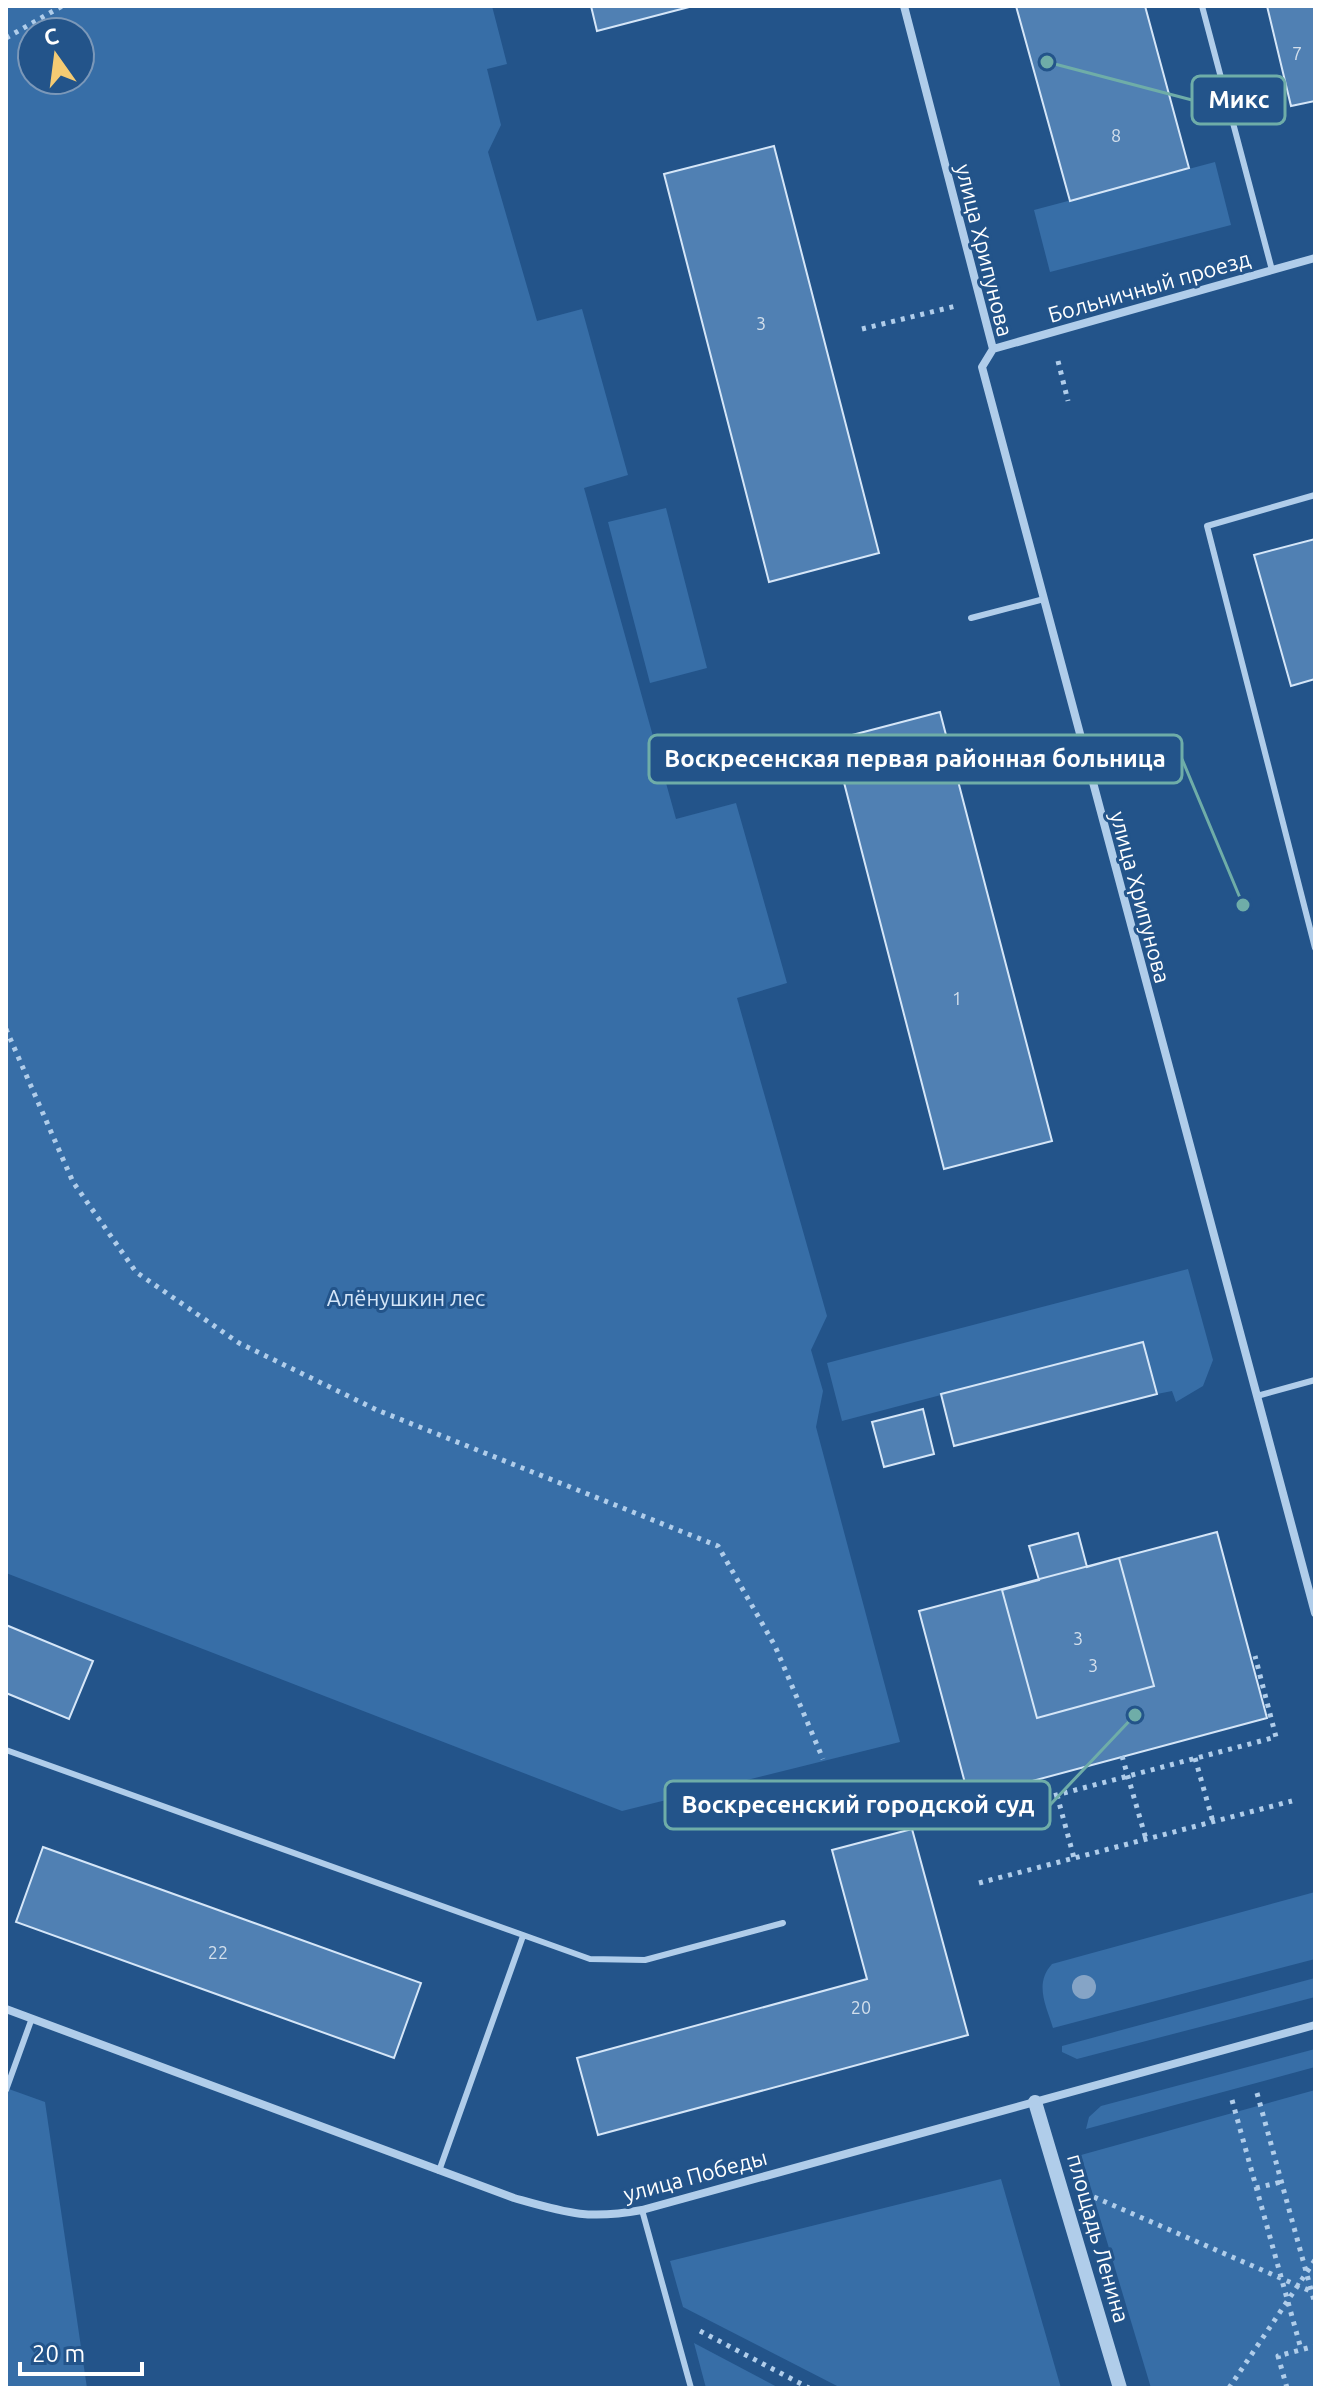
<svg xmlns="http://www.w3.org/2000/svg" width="1321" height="2394" font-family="Ubuntu,sans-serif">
  <rect width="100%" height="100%" fill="#23548a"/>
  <path fill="#376ea7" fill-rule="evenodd" d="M6 6H492L507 64 487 69 501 125 488 152 537 321 582 309 628 475 584 488 676 819 736 803 787 983 737 998 827 1316 811 1350 823 1391 816 1427 900 1742 622 1811 6 1573ZM32 32H80V80H32Z
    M1215 162 1231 225 1050 272 1034 210Z
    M666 508 707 668 650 683 608 522Z
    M1188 1269 1213 1360 1203 1386 1176 1402 1172 1391 1157 1394 1143 1342 842 1421 827 1363Z
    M1315 1892V1959L1053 2028C1046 2005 1034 1984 1052 1964Z
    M1315 1978V1997L1077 2059 1062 2052V2046Z
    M1315 2049V2067L1086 2129 1089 2117 1101 2106Z
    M6 2088 45 2102 87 2388H6Z
    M1315 2090V2388H1151L1081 2155Z
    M1001 2179 1061 2388H841L683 2307 670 2261Z
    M694 2343 779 2388H706Z"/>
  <path fill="#5080b3" stroke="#d5e6f8" stroke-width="2" d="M591 6H693L597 31Z
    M1016 6H1145L1189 168 1070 201Z
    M1267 6H1315V101L1291 106Z
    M774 146 879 553 769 582 664 174Z
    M1315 539V679L1291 686 1254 555Z
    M940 712 1052 1141 944 1169 833 740Z
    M1143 1342 1157 1394 954 1446 941 1394Z
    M923 1409 934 1454 884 1467 872 1422Z
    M1217 1532 1267 1718 969 1798 919 1611Z
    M1078 1533 1087 1567 1119 1558 1154 1686 1037 1718 1002 1590 1039 1580 1029 1546Z
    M6 1625 93 1661 69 1719 6 1693Z
    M912 1829 968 2035 598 2135 577 2058 867 1979 832 1850Z
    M43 1847 421 1983 394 2058 16 1922Z"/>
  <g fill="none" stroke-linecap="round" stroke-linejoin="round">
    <path stroke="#b0cdea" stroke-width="5" stroke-dasharray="4 6" stroke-linecap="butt" d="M6 38 62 6
      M862 329 956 306
      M1058 361 1068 401
      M6 1029 73 1182 136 1272 239 1343 377 1410 718 1546 775 1646 823 1759
      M1122 1756 1146 1839
      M1195 1758 1213 1822
      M1057 1795 1074 1858
      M996 1811 1276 1737 1255 1656
      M979 1883 1292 1801
      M1257 2093 1315 2304
      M1232 2100 1301 2349
      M1256 2188 1281 2182
      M1094 2197 1315 2293
      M700 2331 809 2388
      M1229 2388 1315 2260
      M1287 2388 1278 2356 1315 2346"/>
    <path stroke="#b0cdea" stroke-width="6" d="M1202 6 1272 270
      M1315 495 1207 526 1315 948
      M971 618 1044 599
      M1257 1396 1315 1380
      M6 1750 590 1959 645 1960 783 1923
      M6 2090 32 2018
      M439 2171 523 1936
      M642 2210 691 2388"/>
    <path stroke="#b0cdea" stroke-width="8" d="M904 6 993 349 982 367 1315 1613
      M993 349 1315 258
      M6 2009 514 2198C567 2213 587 2220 642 2210L1315 2025"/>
    <path stroke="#b0cdea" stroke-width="14" d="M1035 2102 1120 2388"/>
  </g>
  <circle fill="#85a4c6" cx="1084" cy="1987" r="12"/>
  <g text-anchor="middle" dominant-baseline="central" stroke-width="6" stroke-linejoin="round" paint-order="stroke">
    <g font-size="18" fill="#d3dfec">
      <text x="1297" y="53">7</text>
      <text x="1116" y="135">8</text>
      <text x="761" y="323">3</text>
      <text x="957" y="998">1</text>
      <text x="1078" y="1638">3</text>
      <text x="1093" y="1665">3</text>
      <text x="218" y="1952">22</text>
      <text x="861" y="2007">20</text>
    </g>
    <g font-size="22" fill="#fff" stroke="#23548a">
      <text transform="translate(985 250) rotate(76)">улица Хрипунова</text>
      <text transform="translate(1149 286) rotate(-16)">Больничный проезд</text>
      <text transform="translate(1141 897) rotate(75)">улица Хрипунова</text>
      <text transform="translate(695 2175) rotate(-15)">улица Победы</text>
      <text transform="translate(1099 2238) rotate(74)">площадь Ленина</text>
    </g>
    <g font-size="22" fill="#d5e6f8" stroke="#23548a">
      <text x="406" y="1297">Алёнушкин лес</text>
    </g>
  </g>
  <path fill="none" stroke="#6fada8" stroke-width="3" d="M1047 62L1192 100M1243 905L1182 759M1135 1715L1050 1805"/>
  <g fill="#6fada8" stroke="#23548a" stroke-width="3">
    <circle cx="1047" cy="62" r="8"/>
    <circle cx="1243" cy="905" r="8"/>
    <circle cx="1135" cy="1715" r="8"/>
  </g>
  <g fill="#23548a" stroke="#6fada8" stroke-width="3">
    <rect x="1192" y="76" width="93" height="48" rx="8"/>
    <rect x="649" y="735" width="533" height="48" rx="8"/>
    <rect x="665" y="1781" width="385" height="48" rx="8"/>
  </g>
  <g font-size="24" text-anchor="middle" font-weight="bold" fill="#fff">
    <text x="1239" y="108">Микс</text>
    <text x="915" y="767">Воскресенская первая районная больница</text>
    <text x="858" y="1813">Воскресенский городской суд</text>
  </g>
  <rect width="1321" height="2394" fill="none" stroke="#ffffff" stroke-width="16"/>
  <g transform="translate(56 56) rotate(346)"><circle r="38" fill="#23548a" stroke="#7b98b9" stroke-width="2"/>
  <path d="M0-6L14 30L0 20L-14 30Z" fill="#f5cb73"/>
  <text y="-12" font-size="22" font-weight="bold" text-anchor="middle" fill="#ffffff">С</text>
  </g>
  <path d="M20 2362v12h122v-12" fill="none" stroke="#ffffff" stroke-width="4"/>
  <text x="32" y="2362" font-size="24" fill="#ffffff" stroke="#23548a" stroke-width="6" paint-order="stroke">20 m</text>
</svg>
